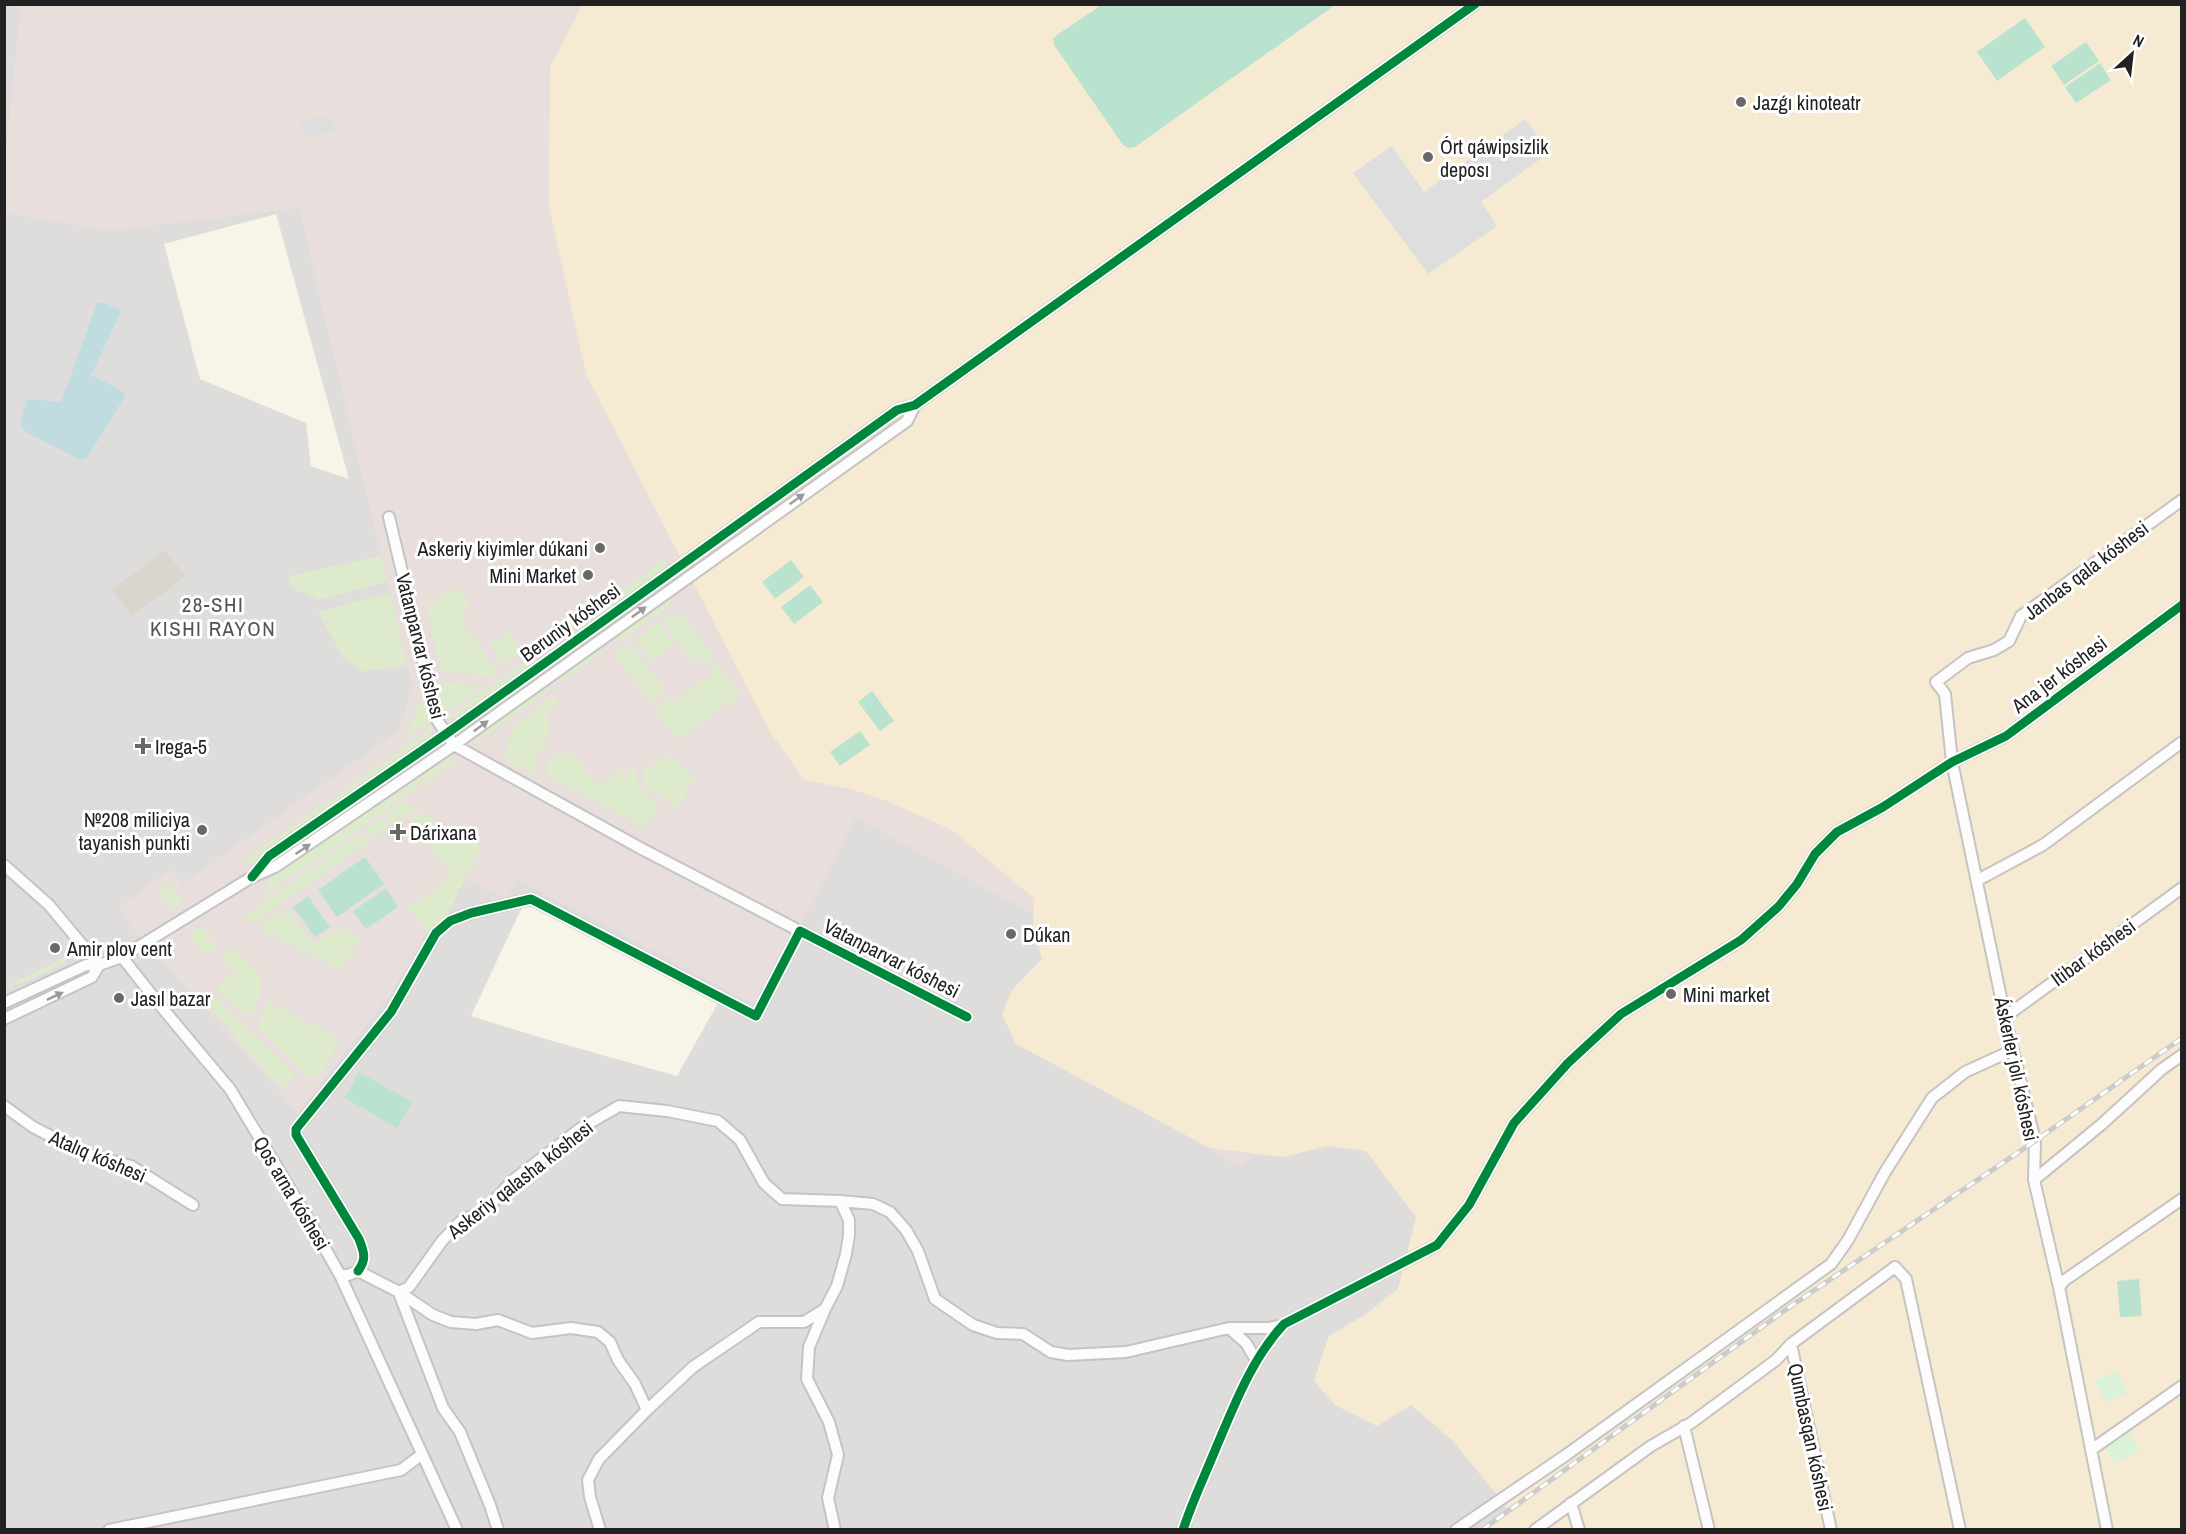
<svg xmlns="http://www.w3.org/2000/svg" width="2186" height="1534" font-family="'Archivo Narrow',sans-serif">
  <rect width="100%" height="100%" fill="#efedeb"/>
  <path fill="#dedddc" d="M4 5H2181V1529H5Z"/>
  <path fill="#f7f5e8" d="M276 214 349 479 311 466 306 423 200 379 164 244Z
    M524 903 718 1003 677 1076 535 1036 471 1016Z"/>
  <path fill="#e8dedb" d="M21 5H2181L1627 890 1240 1167 1017 1039 1067 950 1046 921 856 818 758 1006 517 879 505 899 459 875 392 992 298 1113 201 1003 144 944 119 907 171 869 182 884 398 731 412 688 299 208 109 231 5 213V161Z"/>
  <path fill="#d8d6cd" d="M166 550 185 577 132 616 112 589Z"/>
  <path fill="#deeacc" d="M380 556 388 581 319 600 292 588 289 583V576Z
    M665 559 668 569 606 616 602 606Z
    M456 587 469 605 461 620 498 673 491 677 441 671 426 605Z
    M387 593 391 597 406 663C395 672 377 667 364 672L344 659 318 612Z
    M669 599 671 605 620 642 617 635Z
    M596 609 601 618 568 642 562 635Z
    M671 612 675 617 681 613 714 658 708 663 703 657 694 664 661 620Z
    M658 622 674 645 651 662 635 639Z
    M509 632 522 653 503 666 489 645Z
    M630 643 665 691 649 702 615 654Z
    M600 647 602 653 561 682 558 677Z
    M528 660 532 666 460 718 446 717Z
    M717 662 741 694 678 740 654 708 667 698 672 704 714 673 710 668Z
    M435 682 483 687 443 713Z
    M547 684 551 689 474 744 477 734Z
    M425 690 432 721 404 740Z
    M553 696 558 703 547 712 550 735 536 757 535 774 504 759 514 726Z
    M432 727 431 734 425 744 254 863 241 862Z
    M569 751 599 786 619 769 624 775 634 766 638 784 659 805 646 828 547 776 550 758Z
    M666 755 695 777 678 807 652 791 642 782 645 770Z
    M452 759H459L265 895 267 881 443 762Z
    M404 801 418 809 392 825 385 815Z
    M421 812 482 846 439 930 427 932 408 907 452 877 410 819Z
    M381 818 388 828 373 840 365 830Z
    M361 832 368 842 253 923 242 918Z
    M169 882 182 902 171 909 158 890Z
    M287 908 313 944 332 931 335 935 348 926 360 940 341 969 259 929 262 923Z
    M201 926 216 947 205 955 190 935Z
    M233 947 261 975 260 996 251 1014H243L217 990 233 970 221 958Z
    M65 957 66 962 25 982 5 987Z
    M213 996 294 1072V1076L284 1088 271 1078 207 1003Z
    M268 1001 340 1039 319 1076 312 1078 304 1074 259 1028V1018Z"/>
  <path fill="#f6ebd2" d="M583 4 2181 5V1529H1482L1509 1510 1452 1440 1411 1405 1377 1426 1335 1405 1314 1381 1329 1336 1366 1314 1398 1289 1416 1217 1366 1151 1327 1146 1283 1157 1210 1148 1016 1044 1002 1014 1012 990 1042 959 1033 929 1034 898 950 829 889 802 850 789 804 780 769 730 586 374 549 206 550 67Z"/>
  <path fill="#dbf2d9" d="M2117 1371 2127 1394 2105 1403 2095 1380Z
    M2129 1431 2140 1450 2115 1464 2104 1446Z"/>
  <path fill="#b9e3ce" d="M1103 4H1335V5L1135 147 1128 148 1123 145 1054 45 1053 39 1057 35Z
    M2025 18 2045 47 1997 81 1977 52Z
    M2086 42 2099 61 2064 85 2051 66Z
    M2100 63 2111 80 2076 103 2065 87Z
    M791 560 804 577 775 599 762 582Z
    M810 585 823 602 794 624 781 607Z
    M872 691 894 721 880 731 858 702Z
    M860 731 870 745 840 766 830 752Z
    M365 857 384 884 337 917 318 890Z
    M386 888 398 907 366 929 353 911Z
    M308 896 330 927 315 937 293 907Z
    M359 1072 412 1102 397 1128 345 1098Z
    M2139 1279 2142 1316 2120 1317 2117 1281Z"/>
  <path fill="#dfdede" d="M332 115 335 131 304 137 300 121Z
    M1525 119 1550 152 1481 202 1497 226 1428 274 1353 173 1392 146 1424 192Z"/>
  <path fill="#c0dce0" d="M100 302 121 309V312L91 375 122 391 125 396 89 455 85 459 80 460 26 432 20 425 27 399 61 402 97 303Z"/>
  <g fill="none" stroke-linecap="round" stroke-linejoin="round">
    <defs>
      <path id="minor" d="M389 517 437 720 454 745 642 849 794 928
        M4 865 49 905 99 965
        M252 877 269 856 446 734 897 410 915 405 1475 4
        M1978 880 2043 845 2182 742
        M122 957 159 1004 230 1089 306 1215 340 1275 457 1530
        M4 1003 86 965H99L122 957 252 877 275 867 454 745 907 421 915 405
        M2005 1017 2182 888
        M4 1019 92 977 99 965
        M4 1106 33 1127 84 1153 131 1166 193 1205
        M2034 1180 2102 1124 2162 1069 2182 1055
        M840 1201 873 1204 890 1212 906 1230 918 1251 935 1299 973 1325 997 1333 1023 1334 1051 1352 1068 1355 1126 1352 1229 1328H1269L1282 1325
        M358 1271C367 1259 364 1252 359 1239L296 1135V1129L391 1012 436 933 450 921 471 913 531 899 756 1016 800 931 967 1017
        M340 1275H348L358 1271 399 1292 433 1315 451 1322 476 1324 498 1320 532 1333 571 1328 598 1332 610 1342 618 1360 635 1384 647 1410
        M2059 1287 2065 1280 2182 1199
        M399 1292 409 1287 442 1241 461 1221 487 1209 512 1181 581 1128 619 1106 667 1111 718 1121 740 1140 764 1183 782 1199 840 1201 849 1220V1235L846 1254 837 1286 825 1309 804 1322H759L693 1367 647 1410 599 1459 588 1480 590 1497 600 1530
        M399 1293 443 1408 460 1432 490 1505 498 1530
        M825 1309 809 1347 807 1379 829 1422 838 1455 828 1498 835 1530
        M1229 1328 1246 1343 1257 1362
        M1791 1344 1831 1530
        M1684 1426 1709 1530
        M2091 1450 2182 1386
        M1571 1503 1579 1530
        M109 1530 401 1470 421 1455
        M1183 1530C1192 1502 1205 1475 1216 1448 1234 1406 1252 1358 1284 1324L1437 1245 1469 1205 1514 1123 1568 1063 1621 1014 1741 940 1779 906 1797 884 1815 854 1837 832 1883 807 1952 762 2006 736 2182 605
        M1456 1530 1566 1455 1831 1264 1848 1240 1885 1172 1932 1098 1965 1072 2013 1050
        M1535 1530 1651 1446 1691 1423 1776 1360 1791 1344 1895 1267 1906 1279 1960 1530
        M2107 1530 2059 1287 2034 1180 2035 1141 2005 1017 1952 762 1945 694 1936 682 1968 658 1994 650 2009 641 2021 616 2182 500"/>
    </defs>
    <use href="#minor" stroke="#c5c4c3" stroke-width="14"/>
    <use href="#minor" stroke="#fdfcfc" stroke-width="10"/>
    <defs>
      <path id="rail" d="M1482 1530 1788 1308 2035 1141 2182 1038"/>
    </defs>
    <use href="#rail" stroke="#cbcbcb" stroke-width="5"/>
    <use href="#rail" stroke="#fff" stroke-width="3" stroke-dasharray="9" stroke-linecap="butt"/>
    <defs>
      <path id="cycleway" d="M252 877 269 856 446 734 897 410 915 405 1475 4
        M358 1271C367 1259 364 1252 359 1239L296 1135V1129L391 1012 436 933 450 921 471 913 531 899 756 1016 800 931 967 1017
        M1183 1530C1192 1502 1205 1475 1216 1448 1234 1406 1252 1358 1284 1324L1437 1245 1469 1205 1514 1123 1568 1063 1621 1014 1741 940 1779 906 1797 884 1815 854 1837 832 1883 807 1952 762 2006 736 2182 605"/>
    </defs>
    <use href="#cycleway" stroke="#fff" stroke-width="13"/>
    <use href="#cycleway" stroke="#00873e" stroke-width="9"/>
  </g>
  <defs><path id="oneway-solid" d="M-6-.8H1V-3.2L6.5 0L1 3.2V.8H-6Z" transform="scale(1.5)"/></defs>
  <g fill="#9a9999">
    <use href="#oneway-solid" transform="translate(797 499) rotate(-35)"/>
    <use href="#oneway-solid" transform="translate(639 612) rotate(-36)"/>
    <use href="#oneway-solid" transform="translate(481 726) rotate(-36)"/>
    <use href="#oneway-solid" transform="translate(303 849) rotate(-34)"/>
    <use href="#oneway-solid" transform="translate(55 996) rotate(-25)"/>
  </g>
  <g fill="#696868" stroke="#fff" stroke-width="2">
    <circle cx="1741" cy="102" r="6"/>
    <circle cx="1428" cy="157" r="6"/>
    <circle cx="600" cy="548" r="6"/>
    <circle cx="588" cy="575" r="6"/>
    <path d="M140 737h6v6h6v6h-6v6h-6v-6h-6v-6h6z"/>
    <circle cx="202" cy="830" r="6"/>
    <path d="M395 823h6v6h6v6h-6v6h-6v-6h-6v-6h6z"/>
    <circle cx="1011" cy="934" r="6"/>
    <circle cx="55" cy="948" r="6"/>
    <circle cx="1671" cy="994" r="6"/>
    <circle cx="119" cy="998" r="6"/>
  </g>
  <g text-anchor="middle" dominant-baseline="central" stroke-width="6" stroke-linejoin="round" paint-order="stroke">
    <g font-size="20" fill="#212121" stroke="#fff" text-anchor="start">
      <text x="1753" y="102">Jazǵı kinoteatr</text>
      <text x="1440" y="146">Órt qáwipsizlik<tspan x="1440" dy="23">deposı</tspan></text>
      <text x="588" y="548" text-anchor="end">Askeriy kiyimler dúkani</text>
      <text x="576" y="575" text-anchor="end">Mini Market</text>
      <text x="155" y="746">Irega-5</text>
      <text x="190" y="819" text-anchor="end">№208 miliciya<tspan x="190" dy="23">tayanish punkti</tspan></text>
      <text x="410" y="832">Dárixana</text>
      <text x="1023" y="934">Dúkan</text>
      <text x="67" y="948">Amir plov cent</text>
      <text x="1683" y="994">Mini market</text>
      <text x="131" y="998">Jasıl bazar</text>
    </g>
    <g font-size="20" fill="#212121" stroke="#fff">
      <text transform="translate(2086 570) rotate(-37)">Janbas qala kóshesi</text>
      <text transform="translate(570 622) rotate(-36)">Beruniy kóshesi</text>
      <text transform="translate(421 646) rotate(76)">Vatanparvar kóshesi</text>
      <text transform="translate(2059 674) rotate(-37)">Ana jer kóshesi</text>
      <text transform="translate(2093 952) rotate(-36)">Itibar kóshesi</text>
      <text transform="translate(892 958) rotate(27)">Vatanparvar kóshesi</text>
      <text transform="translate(2017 1069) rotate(78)">Áskerler jolı kóshesi</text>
      <text transform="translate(98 1156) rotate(23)">Atalıq kóshesi</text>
      <text transform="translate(520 1179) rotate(-38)">Askeriy qalasha kóshesi</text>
      <text transform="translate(292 1193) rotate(59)">Qos arna kóshesi</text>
      <text transform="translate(1811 1437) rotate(78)">Qumbasqan kóshesi</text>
    </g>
    <g font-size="21" letter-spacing="1.5" fill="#545454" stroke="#fff">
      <text x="213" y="604">28-SHI<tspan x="213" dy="24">KISHI RAYON</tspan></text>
    </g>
  </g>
  <rect width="2186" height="1534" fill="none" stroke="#212121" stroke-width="12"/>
  <g transform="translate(2132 54) rotate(27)" stroke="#ffffff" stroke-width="4.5" paint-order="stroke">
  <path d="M0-4.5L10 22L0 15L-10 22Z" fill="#212121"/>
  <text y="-9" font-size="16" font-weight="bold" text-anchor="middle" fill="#212121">N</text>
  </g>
</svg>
